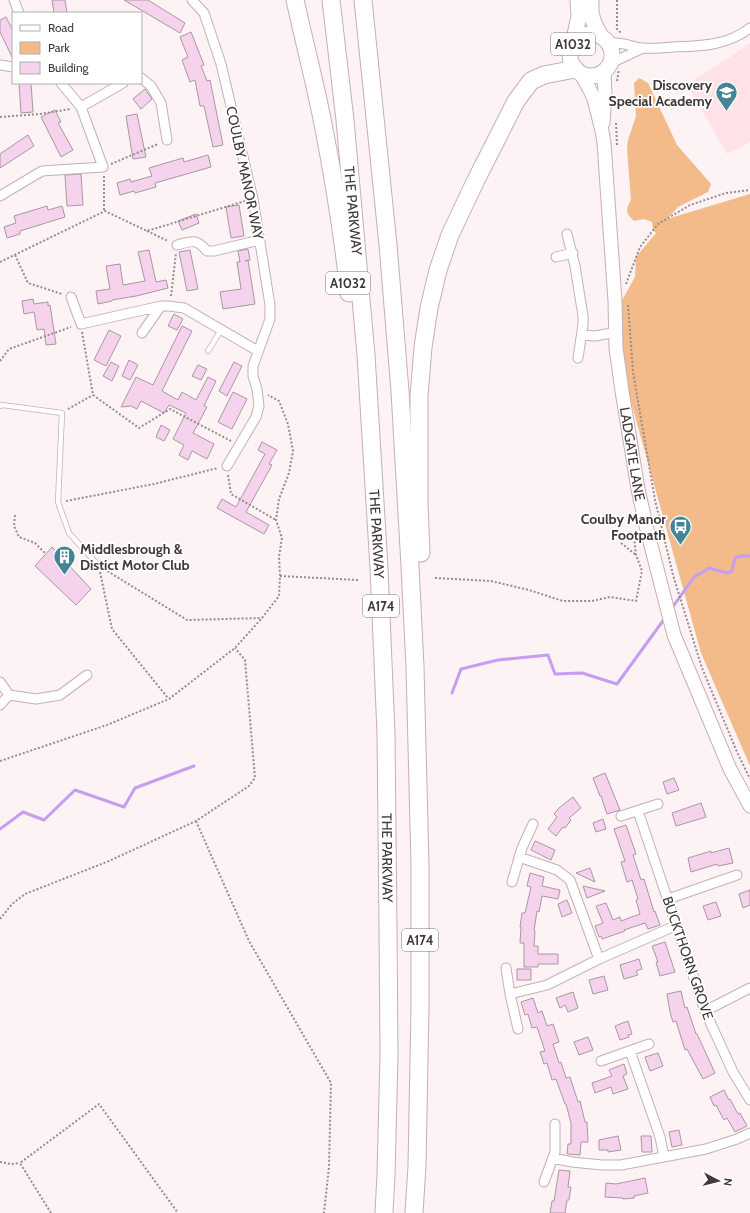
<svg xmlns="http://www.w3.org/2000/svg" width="750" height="1213" font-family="Cabin,sans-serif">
  <rect width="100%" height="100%" fill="#fdf2f4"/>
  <path fill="#fee2e8" d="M750 43V142L727 154 687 84 727 59Z"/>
  <path fill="#f3bb8a" d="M639 78 648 83 677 145 711 184 708 192 678 207 667 219 750 194V766L701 653 616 348 621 302 635 277 636 257 656 233 653 230 652 222 644 219 634 221C626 213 625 210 631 200L627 149 628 140 636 116 634 83Z"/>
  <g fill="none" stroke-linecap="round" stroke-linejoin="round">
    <path stroke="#c69df1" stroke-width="3" d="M672 608 694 577 709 568 727 573 732 571 735 558 741 556H750
      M452 693 461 669 498 660 548 655 555 674 582 673 617 684 665 618
      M0 829 23 812 44 820 75 790 124 807 135 788 194 766"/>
  </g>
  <path fill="#f5d3ec" stroke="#a997a4" d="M52 0H65L67 13H54Z
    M124 0H148L185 23 180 33Z
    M6 17 13 31V59L0 32V20Z
    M191 32 204 65 201 66 207 81 210 80 223 145 213 147 204 106H200L195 80 190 82 182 60 188 57 180 37Z
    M19 83H31L33 112 21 113Z
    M145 89 152 99 141 109 133 99Z
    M55 110 61 122 58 123 73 150 61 157 41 117Z
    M137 114 146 157 133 159 126 116Z
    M28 135 34 146 0 168V154Z
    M208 155 211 167 155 183 156 187 135 193 134 191 120 195 117 183 130 179 131 182 152 176 149 168 183 158 184 162Z
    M81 174 83 205 67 206 65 175Z
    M239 205 244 236 231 238 226 207Z
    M47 206 48 210 62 206 65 217 20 231V234L7 238 4 227 16 223 14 216Z
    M196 214 199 223 182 230 178 221Z
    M248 249 250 260 245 261 248 260 255 304 223 309 220 292 241 289 237 262H240L238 251Z
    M149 250 156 282 166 280 168 288 136 296 112 300V301L98 304 96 291 110 289 106 266 120 264 123 285 145 281 138 252Z
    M190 250 198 289 187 291 179 252Z
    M33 299 34 304 48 302V306L50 305 56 344 46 345 44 329 37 330 34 312 24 314 22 301Z
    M174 314 183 319 177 330 168 326Z
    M182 326 192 331 162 391 178 400 182 392 196 400 208 377 216 381 204 406 207 407 193 433 214 444 207 459 192 451 188 460 179 455 184 445 173 439 186 413 169 405 164 413 141 401 137 409 131 406 121 407 136 377 153 385Z
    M109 330 121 336 106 366 94 360Z
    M129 360 138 365 130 380 122 376Z
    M111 362 119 366 112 381 103 376Z
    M234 362 242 366 227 396 219 391Z
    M198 365 207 369 201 380 192 376Z
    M233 392 247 399 232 429 218 422Z
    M161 425 170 430 164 441 156 437Z
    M262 442 277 450 269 464 272 465 246 512 269 525 264 534 217 508 222 499 236 507 265 454 258 450Z
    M52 547 91 589 76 605 35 566Z
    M605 773 620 810 607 814 601 796H600L593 778Z
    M674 778 679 790 667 794 663 782Z
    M573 797 581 808 569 818 571 820 565 828 563 827 556 836 548 829 557 817 554 814 559 808Z
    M701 803 706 817 676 826 672 813Z
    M603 819 606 829 596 832 593 823Z
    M626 825 636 854 633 855 641 880 644 879 654 912 655 911 660 925 648 929 645 923 624 930 625 931 602 939 601 936 599 937 595 926 603 923 596 906 606 903 613 920 620 917 621 921 640 914 636 900 638 899 632 880 627 882 621 862 625 861 614 829Z
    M535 841 555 850 551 860 531 850Z
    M729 848 733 863 718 866 717 864 691 872 688 858 711 851V853Z
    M590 868 595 882 576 873Z
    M530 873 544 877 542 886 560 890 558 899 542 896 539 912 537 911 534 931H535L534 946H538V954H558V964H538V967H524V943H520L521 927H520L522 913H525L531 887 527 886Z
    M583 886 605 891 587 898Z
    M750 890V905L743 908 739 894Z
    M567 900 572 913 562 917 558 904Z
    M716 902 721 916 708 920 703 906Z
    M665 942 675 972 660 976 656 962H658L652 946Z
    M639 959 642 969 636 971 638 975 624 979 620 965Z
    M517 969H531V980H517Z
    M604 976 608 990 593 994 589 980Z
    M681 991 685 1008 687 1007 696 1034H697L715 1073 703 1079 687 1049 685 1050 676 1021 673 1022 670 1012 667 994Z
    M573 992 578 1008 568 1012 565 1005 560 1008 556 998Z
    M533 998 538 1013 542 1011 547 1026 553 1024 559 1042 553 1044 559 1063 561 1062 566 1078 570 1077 578 1102 580 1101 585 1122H587L588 1142H581L580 1155 567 1154 568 1144H571V1123L566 1104H565L556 1079 552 1080 547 1063 544 1064 540 1052 545 1051 537 1027 532 1028 528 1014 525 1015 521 1002Z
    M628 1021 632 1034 628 1035 629 1037 620 1040 615 1026Z
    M588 1037 593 1050 579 1055 574 1042Z
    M658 1053 663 1066 650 1071 645 1057Z
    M624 1064 627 1074 623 1076 628 1089 613 1094 611 1087 595 1093 592 1083 612 1076 609 1070Z
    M724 1090 729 1100 730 1099 738 1114 740 1113 747 1126 735 1132 727 1118 724 1120 716 1105 714 1106 710 1097Z
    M679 1130 682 1145 672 1147 669 1132Z
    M618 1136 621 1150 608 1152V1150H599V1140Z
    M641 1136H651L652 1152H642Z
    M559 1170 570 1171 568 1187H571L569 1200H567L565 1213H550L552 1201H554Z
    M645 1178 648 1193 634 1196V1198L623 1199V1198L605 1197 606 1183 616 1184Z"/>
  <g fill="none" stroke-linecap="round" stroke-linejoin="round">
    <defs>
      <path id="lane" d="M208 351 221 330
        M0 406 2 405 62 413 58 502 69 533 99 566"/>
      <path id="street" d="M14 0 19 13
        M192 0 204 13 221 64 253 199 270 305V319L253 366V376L257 389 259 406 256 417 227 466
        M606 40C612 43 617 43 624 44 630 45 636 48 642 48 652 49 663 48 673 47 700 46 727 46 750 28
        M611 63 641 49
        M0 65 13 67
        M141 78 151 86 161 103 167 140
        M81 107 123 83
        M0 196 42 171 103 167 81 107 61 83
        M567 234 575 266 583 316V324L578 358
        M177 245C192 241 196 238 207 251H214L260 240
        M556 257 573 253
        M71 297 81 324 161 306H169L184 308 258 351
        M142 333 161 306
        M582 335 595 336 617 332
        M0 682 9 695
        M0 705 9 695 36 699 60 695 87 675
        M638 811 705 1011 733 1072 750 1100
        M621 816 658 804
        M519 857 557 870 570 880 599 959
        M512 882 522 848 533 824
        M668 899 737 875
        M506 968 510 994 518 1029
        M510 994 547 985 599 959 677 925
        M705 1011 750 988
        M630 1051 660 1137 664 1157
        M601 1061 649 1044
        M553 1158 572 1162 602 1165H621L706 1149 737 1139 750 1133
        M544 1182 555 1152V1124"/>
      <g id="secondary">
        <path id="s1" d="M581 74 590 90 594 99 602 131 604 143 615 301 616 348 622 391 638 489 648 534 674 635 730 769 750 806"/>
        <path d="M603 123 605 95 604 72"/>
      </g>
      <path id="primary" d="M591 0C590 16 593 23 601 36
        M570 55a21 21 0 1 1 42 0a21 21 0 1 1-42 0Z
        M573 44 579 16 578 0"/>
      <g id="highway">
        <path d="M295 0C304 41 315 83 323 124 334 180 343 236 349 293"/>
        <path id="s2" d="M331 0 345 120 366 355 379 568 386 733 388 927 389 1055 386 1175 384 1213"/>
        <path d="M363 0 388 245 400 391 410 566 415 667 420 865V1007L417 1166 414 1213"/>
        <path d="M421 553 419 504V396L423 347 429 308 438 270 450 235 476 180 516 101 531 81 544 75 575 69"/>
      </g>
    </defs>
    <use href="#lane" stroke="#c7afb4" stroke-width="6"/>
    <use href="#street" stroke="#c7afb4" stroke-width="11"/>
    <use href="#secondary" stroke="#c7afb4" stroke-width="15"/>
    <use href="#primary" stroke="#c7afb4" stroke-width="17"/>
    <use href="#highway" stroke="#c7afb4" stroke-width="19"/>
    <path stroke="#978c8e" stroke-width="2" stroke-dasharray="2 2" stroke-linecap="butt" d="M617 0V29L621 33
      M617 81 619 69
      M0 117 40 114 70 109
      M616 123 617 145
      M111 164 158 144
      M104 176V211
      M147 231 168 241
      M15 255 28 283 62 294
      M0 262 105 211 147 231 245 201
      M626 284 640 247 658 224 690 205 726 193 750 190
      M171 296 176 253
      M628 305 633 372 655 500 673 575 702 668 737 752 750 779
      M82 332 93 395 139 428 170 409 231 441
      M0 361 9 349 71 327
      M68 409 93 395
      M228 475 231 494 276 520
      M66 501 154 484 218 468
      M15 515 14 526 19 537 35 543 46 554
      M621 543 636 555
      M104 569 187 620 262 618
      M100 572 112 629 168 698
      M280 576 358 580
      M435 578 491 581 529 590 563 601H592L610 597 636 601 642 571 636 555 634 536 637 535
      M0 761 107 725 169 699 235 648 262 618 279 596 280 576 279 557 282 538 276 520 279 499 289 473 293 451 288 424 279 401 268 395
      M196 821 249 941 331 1083 329 1167 324 1213
      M0 919 12 904 25 894 109 861 196 821 249 786 255 778 245 660 235 648
      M0 1162 11 1164 20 1163
      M51 1213 20 1163 99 1104 178 1213"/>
    <use href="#lane" stroke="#fff" stroke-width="4.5"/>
    <use href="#street" stroke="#fff" stroke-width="9"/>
    <use href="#secondary" stroke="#fff" stroke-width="13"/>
    <use href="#primary" stroke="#fff" stroke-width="15"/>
    <use href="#highway" stroke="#fff" stroke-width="17"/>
  </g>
  <defs>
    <symbol id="school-pin" viewBox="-11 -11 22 30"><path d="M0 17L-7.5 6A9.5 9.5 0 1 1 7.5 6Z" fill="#438496" stroke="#fff"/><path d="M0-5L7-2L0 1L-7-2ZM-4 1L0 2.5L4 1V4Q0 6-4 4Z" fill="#fff"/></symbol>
    <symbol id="bus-pin" viewBox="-11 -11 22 30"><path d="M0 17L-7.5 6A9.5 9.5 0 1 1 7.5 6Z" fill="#438496" stroke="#fff"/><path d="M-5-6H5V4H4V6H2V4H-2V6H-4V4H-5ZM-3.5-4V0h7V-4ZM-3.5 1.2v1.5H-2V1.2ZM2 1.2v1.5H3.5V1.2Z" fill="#fff"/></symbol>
    <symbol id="building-pin" viewBox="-11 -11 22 30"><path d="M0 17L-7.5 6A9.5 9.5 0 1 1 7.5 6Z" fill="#438496" stroke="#fff"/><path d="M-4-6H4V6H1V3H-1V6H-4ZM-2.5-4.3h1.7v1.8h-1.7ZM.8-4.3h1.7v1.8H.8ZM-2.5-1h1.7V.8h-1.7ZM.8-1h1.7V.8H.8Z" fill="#fff"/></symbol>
  </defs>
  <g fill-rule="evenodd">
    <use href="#school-pin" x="714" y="80" width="25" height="34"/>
    <use href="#bus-pin" x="668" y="514" width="25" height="34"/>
    <use href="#building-pin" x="52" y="544" width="25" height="34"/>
  </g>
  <g text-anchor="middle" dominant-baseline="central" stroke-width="3.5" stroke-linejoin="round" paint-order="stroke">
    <g fill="#fff" stroke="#7b7475" stroke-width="1">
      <rect x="551" y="33" width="44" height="22" rx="3"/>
      <rect x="326" y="272" width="44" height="22" rx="3"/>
      <rect x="363" y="595" width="36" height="22" rx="3"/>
      <rect x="402" y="929" width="36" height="22" rx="3"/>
    </g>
    <g font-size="13" font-weight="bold" fill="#42383a">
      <text x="573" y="44">A1032</text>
      <text x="348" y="283">A1032</text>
      <text x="381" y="606">A174</text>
      <text x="420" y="940">A174</text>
    </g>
    <g font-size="14" font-weight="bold" fill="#42383a" stroke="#fff" text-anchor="end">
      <text x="712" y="85">Discovery<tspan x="712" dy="16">Special Academy</tspan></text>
      <text x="666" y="519">Coulby Manor<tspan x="666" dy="16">Footpath</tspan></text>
      <text x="80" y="549" text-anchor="start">Middlesbrough &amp;<tspan x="80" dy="16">Distict Motor Club</tspan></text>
    </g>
    <g font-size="14" fill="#42383a" stroke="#fff">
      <text transform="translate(245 173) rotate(78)">COULBY MANOR WAY</text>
      <text stroke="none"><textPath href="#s2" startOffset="212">THE PARKWAY</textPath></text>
      <text stroke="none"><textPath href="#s1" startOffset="386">LADGATE LANE</textPath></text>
      <text stroke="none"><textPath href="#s2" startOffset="536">THE PARKWAY</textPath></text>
      <text stroke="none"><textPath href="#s2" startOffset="860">THE PARKWAY</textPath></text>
      <text transform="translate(688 958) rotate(71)">BUCKTHORN GROVE</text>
    </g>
  </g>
  <rect x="12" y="12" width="130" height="72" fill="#ffffff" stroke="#b3afb0"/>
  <rect x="20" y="25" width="20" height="6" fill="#ffffff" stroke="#b3afb0"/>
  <text x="48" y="32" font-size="12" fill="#42383a">Road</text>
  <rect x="20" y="42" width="20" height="12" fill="#f3bb8a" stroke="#b3afb0"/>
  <text x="48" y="52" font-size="12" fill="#42383a">Park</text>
  <rect x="20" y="62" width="20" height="12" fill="#f5d3ec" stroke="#b3afb0"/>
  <text x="48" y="72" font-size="12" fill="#42383a">Building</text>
  <g transform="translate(718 1181) rotate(97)" stroke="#ffffff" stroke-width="3" paint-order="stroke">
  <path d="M0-3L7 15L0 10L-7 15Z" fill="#42383a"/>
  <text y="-6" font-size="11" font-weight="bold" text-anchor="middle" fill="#42383a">N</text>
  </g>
</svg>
